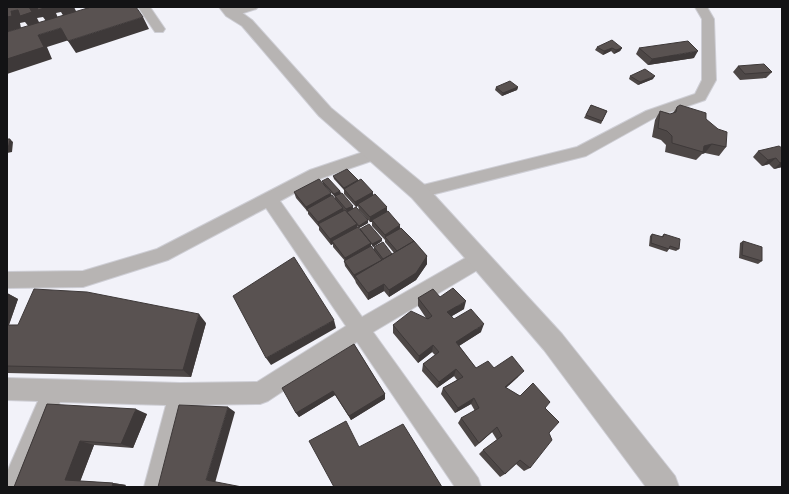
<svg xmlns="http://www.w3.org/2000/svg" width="789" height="494" font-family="'Varela Round',sans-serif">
  <rect width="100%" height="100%" fill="#f2f2f9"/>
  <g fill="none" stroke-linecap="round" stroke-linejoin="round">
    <defs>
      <path id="minor" d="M138 7H150L165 29 163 32H155Z
        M239 7H258L256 9 231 17 225 13 227 10Z
        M695 7H707L714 19 716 80 705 100 656 117 586 156 419 198 413 197 411 192 413 187 419 186 577 147 646 111 695 94 702 80V19Z
        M375 148 380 150 383 154 380 158 322 178 280 201 362 317 474 253 480 251 486 253 489 259 486 265 373 332 478 478 481 487H455L357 342 268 401 260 404 188 405 168 487H144L166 405 60 402 25 487H7V472L38 401 7 400V378L180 383 257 382 346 326 266 208 168 260 83 287 7 288V272L83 271 157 249 310 170Z"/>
      <path id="tertiary" d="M219 7H234L252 20 331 108 426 186 562 334 675 476 679 487H646L544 350 472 266 412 198 319 116 242 26 226 16Z"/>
    </defs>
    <use href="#minor" stroke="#ceced5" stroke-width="2"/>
    <use href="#tertiary" stroke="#ceced5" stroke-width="2"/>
    <use href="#minor" fill="#b7b4b3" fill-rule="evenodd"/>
    <use href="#tertiary" fill="#b7b4b3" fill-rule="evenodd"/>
  </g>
  <path fill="#4d4746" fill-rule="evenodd" d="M597 47 622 48 620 51 614 54 611 51 603 55 595 50Z
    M639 48 694 58 648 65 636 54Z
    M738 66 772 72 766 78 740 80 733 72Z
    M630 76 653 79 638 85 629 79Z
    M496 87H518L517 90 502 96 495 90Z
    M591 105 607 111 601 124 584 118Z
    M677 107 706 119 726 147 719 156 705 153 702 154 696 160 665 152 666 145 661 140 652 137 655 120 660 111 670 114 673 113Z
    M782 148V167L774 169 769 164 762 166 753 157 758 151Z
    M333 176 358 180 373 192V196L400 228 427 256V264L416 280 389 297 384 291 368 300 356 283 355 280 345 266 344 261H345L333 247V244L331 245 319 230V227L308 214V212L296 198 294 192 331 195 335 199V197L323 184 322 181 340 191 341 193 353 209 356 207 344 194V190L334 179ZM358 206 359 210 370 222H372V226L385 240V242L394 253 392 254 374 247V250L371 246V244L373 247 382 241 360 229V230L357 227V226L359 228 368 223 356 207Z
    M652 234 661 237 664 234 679 249 676 251 669 249 667 252 649 246 650 236Z
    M743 241 762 261 758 264 739 258 740 243Z
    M7 293 18 299 9 325 206 323 191 377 7 373Z
    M440 297 464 309 452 316 454 319 481 332 459 346 476 368H494L518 377 506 388 520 396 545 408 549 433 530 468 524 471 516 464 505 474 500 477 479 454 483 450 497 440 492 432 475 447 458 423 461 418 475 411 471 404 455 413 441 394 443 388 457 380 454 376 437 388 422 371 423 364 435 355 432 352 418 363 393 333V325L426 318 418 306V298Z
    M354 344 385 394V399L351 420 335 395 299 417 296 413Z
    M47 404 147 414 133 448 94 445 80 481 113 483 126 485 14 487Z"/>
  <path fill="#3e3939" d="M29 7H74L77 13 64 17 61 12 56 13 58 18 46 21 43 17 37 18 40 24 29 27 25 22 20 23 21 28 7 32V17L11 11Z
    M143 17 149 29 76 53 68 41Z
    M61 28 69 40 47 47 52 59 7 74V59L38 35Z
    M612 48 611 51 603 55 604 51Z
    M622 48 620 51 614 54 616 50Z
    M698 51 694 58 648 65 652 59Z
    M655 76 653 79 638 85 640 82Z
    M518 87 517 90 502 96 503 93Z
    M10 139 13 142 12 152 7 153V149Z
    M712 144 705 153 702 154 703 152 704 146Z
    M776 158 769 164 762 166 768 160Z
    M782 162V167L774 169 780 163Z
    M340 191 341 194 335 197 334 194Z
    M373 192V197L358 204V206L356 207 355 202Z
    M331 193 332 199 307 209V212L306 207Z
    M353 206V209L347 212 346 209Z
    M387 207V213L372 220V222H370V217Z
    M343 208 344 214 318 224V222Z
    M368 220V223L359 228V226Z
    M357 224 358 230 332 241 333 244 331 245 330 239Z
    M400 225V231L385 237V240V235Z
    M382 239V241L373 247 372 244Z
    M371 243V248L346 263 345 258Z
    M427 256V264L416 280 389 297V290Z
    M382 260 357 279 355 276V280L354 275Z
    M384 284V291L368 300V293Z
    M7 293 18 299 7 330Z
    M466 301 464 309 445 320 447 312Z
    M199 314 206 323 191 377 183 370Z
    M334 320 336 328 271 365 266 358Z
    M484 324 481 332 454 349 456 342Z
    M433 345 432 352 418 363 419 356Z
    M456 369 454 376 437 388 439 382Z
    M524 371 518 377 500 393 505 387Z
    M333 391 335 395 299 417 296 413Z
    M385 394V399L351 420 349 416Z
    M474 398 471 404 455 413 458 408Z
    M228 407 235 412 215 483 206 480Z
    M136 409 147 414 133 448 121 444Z
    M497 427 492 432 475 447 479 443Z
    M80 441 94 445 80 482 65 480Z
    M113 483 126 485 125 487H112Z"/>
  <path fill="#595251" stroke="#3e3939" d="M7 7H29L32 12 20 16 18 10 11 11 12 16 7 17Z
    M37 7H47L38 10Z
    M91 7H136L143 17 68 41 61 28 38 35 44 47 7 59V32Z
    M612 40 622 48 616 50 612 48 604 51 597 47Z
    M688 41 698 51 652 59 639 48Z
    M764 64 772 72 745 74 738 66Z
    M645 69 655 76 640 82 630 76Z
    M510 81 518 87 503 93 496 87Z
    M591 105 607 111 602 121 586 115Z
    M680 105 706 113V119L718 129 727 132 726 147 712 144 704 146 703 152 672 143V136L667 131 658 128 660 111 670 114 676 112 677 107Z
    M7 139H10L8 149H7Z
    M779 146 782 148V162L780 163 776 158 768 160 758 151Z
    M347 169 358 180 344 188 333 176Z
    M328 178 340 191 334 194 322 181Z
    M319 179 331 193 306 207 294 192Z
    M361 179 373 192 355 202 344 189Z
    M342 193 353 206 346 209 335 196Z
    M375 194 387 207 370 217 358 204Z
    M332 195 343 208 318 222 307 209Z
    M356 207 368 220 359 226 347 212Z
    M345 210 357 224 330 239 318 224Z
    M388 211 400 225 385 235 372 220Z
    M369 224 382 239 372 244 360 229Z
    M358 227 371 243 345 258 332 241Z
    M401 228 414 241 397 251 385 237Z
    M652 234 663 237 664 234 680 239 679 249 670 246 669 249 651 243Z
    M414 241 427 256 416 273 389 290 384 284 368 293 355 276Z
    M743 241 762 247V261L742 255Z
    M383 242 392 254 383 259 374 247Z
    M371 246 382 260 354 275 344 261Z
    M294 257 334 320 266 358 233 296Z
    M453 288 466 301 447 312 454 319 471 309 484 324 456 342 476 368 488 361 494 368 512 356 524 371 505 387 520 396 533 383 550 402 545 408 559 422 549 433 552 440 530 468 520 460 505 474 483 450 502 436 497 427 479 443 461 418 479 408 474 398 458 408 443 388 463 377 456 369 439 382 423 364 439 352 433 345 419 356 393 325 411 311 428 319 432 316 418 298 433 289 440 297Z
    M34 289 87 292 199 314 183 370 7 366V325H18Z
    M354 344 385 394 349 416 333 391 296 413 282 388Z
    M47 404 136 409 121 444 80 441 65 480 113 483 112 487H14Z
    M179 405 228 407 206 480 242 487H158Z
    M346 421 359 447 403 424 442 487H334L309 441Z"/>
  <rect width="789" height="494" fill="none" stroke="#131315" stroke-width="16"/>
</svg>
